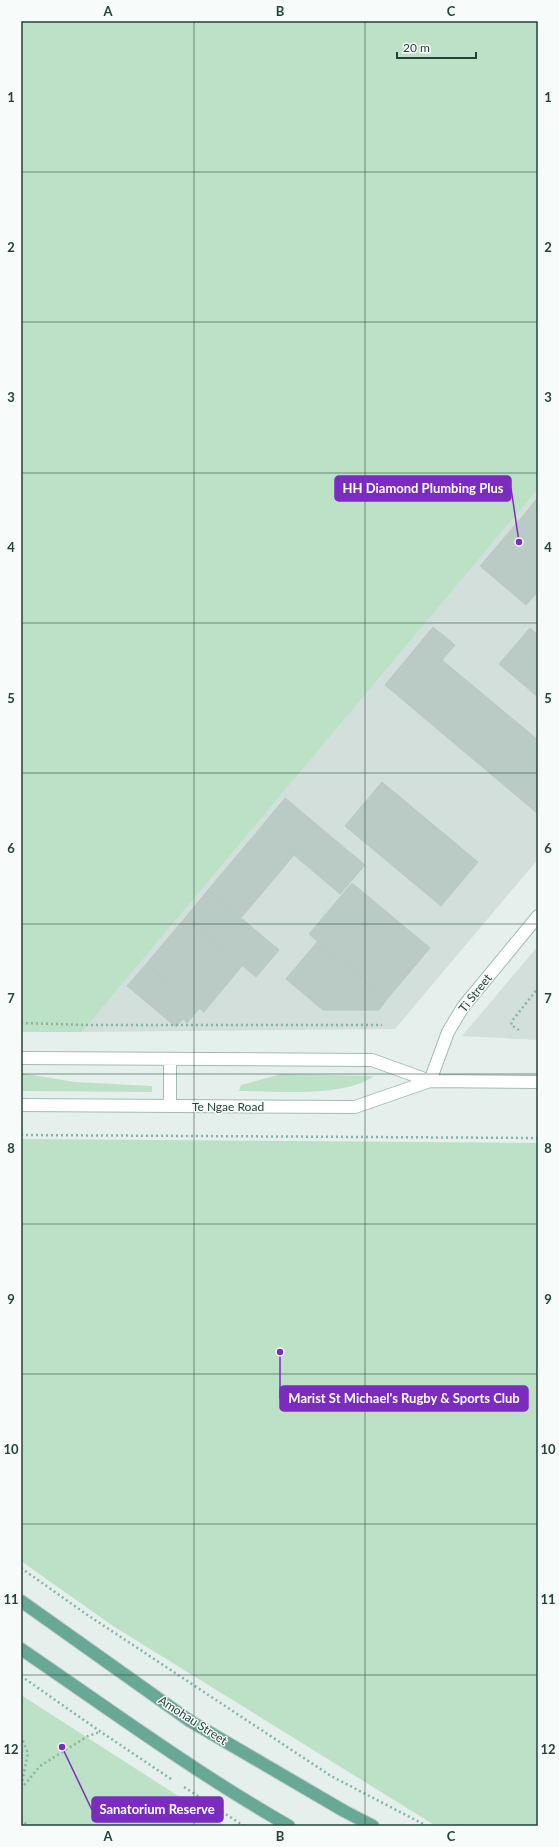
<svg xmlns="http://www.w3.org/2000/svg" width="559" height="1847" font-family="Lato,sans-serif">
  <rect width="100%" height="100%" fill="#e5efeb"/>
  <path fill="#d3dfda" d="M538 489V859L395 1029 82 1032Z
    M538 946V1040L462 1036Z"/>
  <path fill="#bde1c6" d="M21 21H538V489L82 1032H21Z
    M21 1073 74 1082 152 1086V1092L21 1091Z
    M281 1074 374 1076C343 1098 277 1091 239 1091L241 1085Z
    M21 1139 538 1143V1826H436L113 1626 21 1561Z
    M21 1695 225 1826H21Z"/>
  <path fill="#bacac4" stroke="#b7cac2" d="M538 497V518L528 510Z
    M528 510 538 518V594L537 593 526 605 480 566Z
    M433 627 455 645 442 660 538 740 537 813 385 685Z
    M530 628 538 635V697L499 664Z
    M382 782 478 862 441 906 345 826Z
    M285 798 365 865 340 894 261 827Z
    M261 827 294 855 241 918 208 890Z
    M352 883 430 948 387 999 309 934Z
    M208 890 279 950 256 977 185 918Z
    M185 918 242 966 204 1012 146 964Z
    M318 941 387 999 379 1010H323L286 979Z
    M146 964 199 1009 187 1023 183 1019 176 1027 127 986Z"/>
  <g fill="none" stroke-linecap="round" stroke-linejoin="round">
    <defs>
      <path id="secondary" d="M21 1058 372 1060 430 1081 538 1082
        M170 1060V1106
        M430 1081 448 1032 463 1007 538 916
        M21 1105 355 1107 430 1081"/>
      <path id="primary" d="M21 1601 190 1721 344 1811 373 1826
        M21 1649C109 1709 196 1773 289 1826"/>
    </defs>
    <use href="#secondary" stroke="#a3bcb3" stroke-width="14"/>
    <use href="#primary" stroke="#c1cac8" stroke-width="14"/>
    <path stroke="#84b5a4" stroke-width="2.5" stroke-dasharray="2 3" stroke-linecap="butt" d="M21 1023 88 1025H382
      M519 1030 511 1025 512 1021 538 988
      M21 1135 538 1138
      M21 1568 86 1614 331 1776 427 1826
      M21 1676 101 1732 171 1779
      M21 1736 28 1753 21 1787
      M184 1787 244 1826
      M21 1789 40 1766 88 1736 100 1732
      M21 1819 28 1826"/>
    <use href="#secondary" stroke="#fff" stroke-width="12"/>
    <use href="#primary" stroke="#67a896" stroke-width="12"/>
  </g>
  <path fill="none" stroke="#22433a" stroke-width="1" stroke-opacity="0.55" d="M194 21V1826M365 21V1826M21 172H538M21 322H538M21 473H538M21 623H538M21 773H538M21 924H538M21 1074H538M21 1224H538M21 1374H538M21 1524H538M21 1675H538"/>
  <g text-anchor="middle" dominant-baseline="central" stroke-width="3" stroke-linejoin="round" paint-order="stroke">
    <g font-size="12" fill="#22433a" stroke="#f7fbf9">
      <text transform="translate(475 993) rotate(-52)">Ti Street</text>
      <text x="228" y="1106">Te Ngae Road</text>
      <text transform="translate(193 1720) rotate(33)">Amohau Street</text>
    </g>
  </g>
  <path fill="none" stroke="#7b2cbf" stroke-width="1.5" d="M519 542L511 488M280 1352L280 1399M62 1747L92 1810"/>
  <g fill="#7b2cbf" stroke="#f7fbf9" stroke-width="1.5">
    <circle cx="519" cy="542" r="4"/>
    <circle cx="280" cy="1352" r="4"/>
    <circle cx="62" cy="1747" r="4"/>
  </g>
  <g fill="#7b2cbf" stroke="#7b2cbf" stroke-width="1.5">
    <rect x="335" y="476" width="176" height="25" rx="4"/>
    <rect x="280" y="1386" width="248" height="25" rx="4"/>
    <rect x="92" y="1797" width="131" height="25" rx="4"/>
  </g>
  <g font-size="13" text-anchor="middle" font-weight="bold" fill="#fff">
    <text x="423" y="493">HH Diamond Plumbing Plus</text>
    <text x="404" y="1403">Marist St Michael's Rugby &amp; Sports Club</text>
    <text x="157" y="1814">Sanatorium Reserve</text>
  </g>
  <rect width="559" height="1847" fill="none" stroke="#f7fbf9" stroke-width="44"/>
  <path d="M397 52v6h79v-6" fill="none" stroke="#22433a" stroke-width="2"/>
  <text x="403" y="52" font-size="12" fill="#22433a" stroke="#f7fbf9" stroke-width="3" paint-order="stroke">20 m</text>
  <rect x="22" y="22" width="515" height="1803" fill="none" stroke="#22433a" stroke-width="1.5"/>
  <g font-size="13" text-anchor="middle" font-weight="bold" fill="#22433a">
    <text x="108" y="16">A</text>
    <text x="280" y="16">B</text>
    <text x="451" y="16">C</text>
    <text x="11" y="102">1</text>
    <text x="548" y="102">1</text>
    <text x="11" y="252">2</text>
    <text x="548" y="252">2</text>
    <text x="11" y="402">3</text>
    <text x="548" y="402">3</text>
    <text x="11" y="552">4</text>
    <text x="548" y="552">4</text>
    <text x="11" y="703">5</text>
    <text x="548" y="703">5</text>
    <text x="11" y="853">6</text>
    <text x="548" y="853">6</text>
    <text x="11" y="1003">7</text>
    <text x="548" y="1003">7</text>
    <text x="11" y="1153">8</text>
    <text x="548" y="1153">8</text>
    <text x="11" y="1304">9</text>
    <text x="548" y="1304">9</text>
    <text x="11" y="1454">10</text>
    <text x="548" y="1454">10</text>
    <text x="11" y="1604">11</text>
    <text x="548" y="1604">11</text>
    <text x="11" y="1754">12</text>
    <text x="548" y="1754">12</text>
    <text x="108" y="1841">A</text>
    <text x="280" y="1841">B</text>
    <text x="451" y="1841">C</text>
  </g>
</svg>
